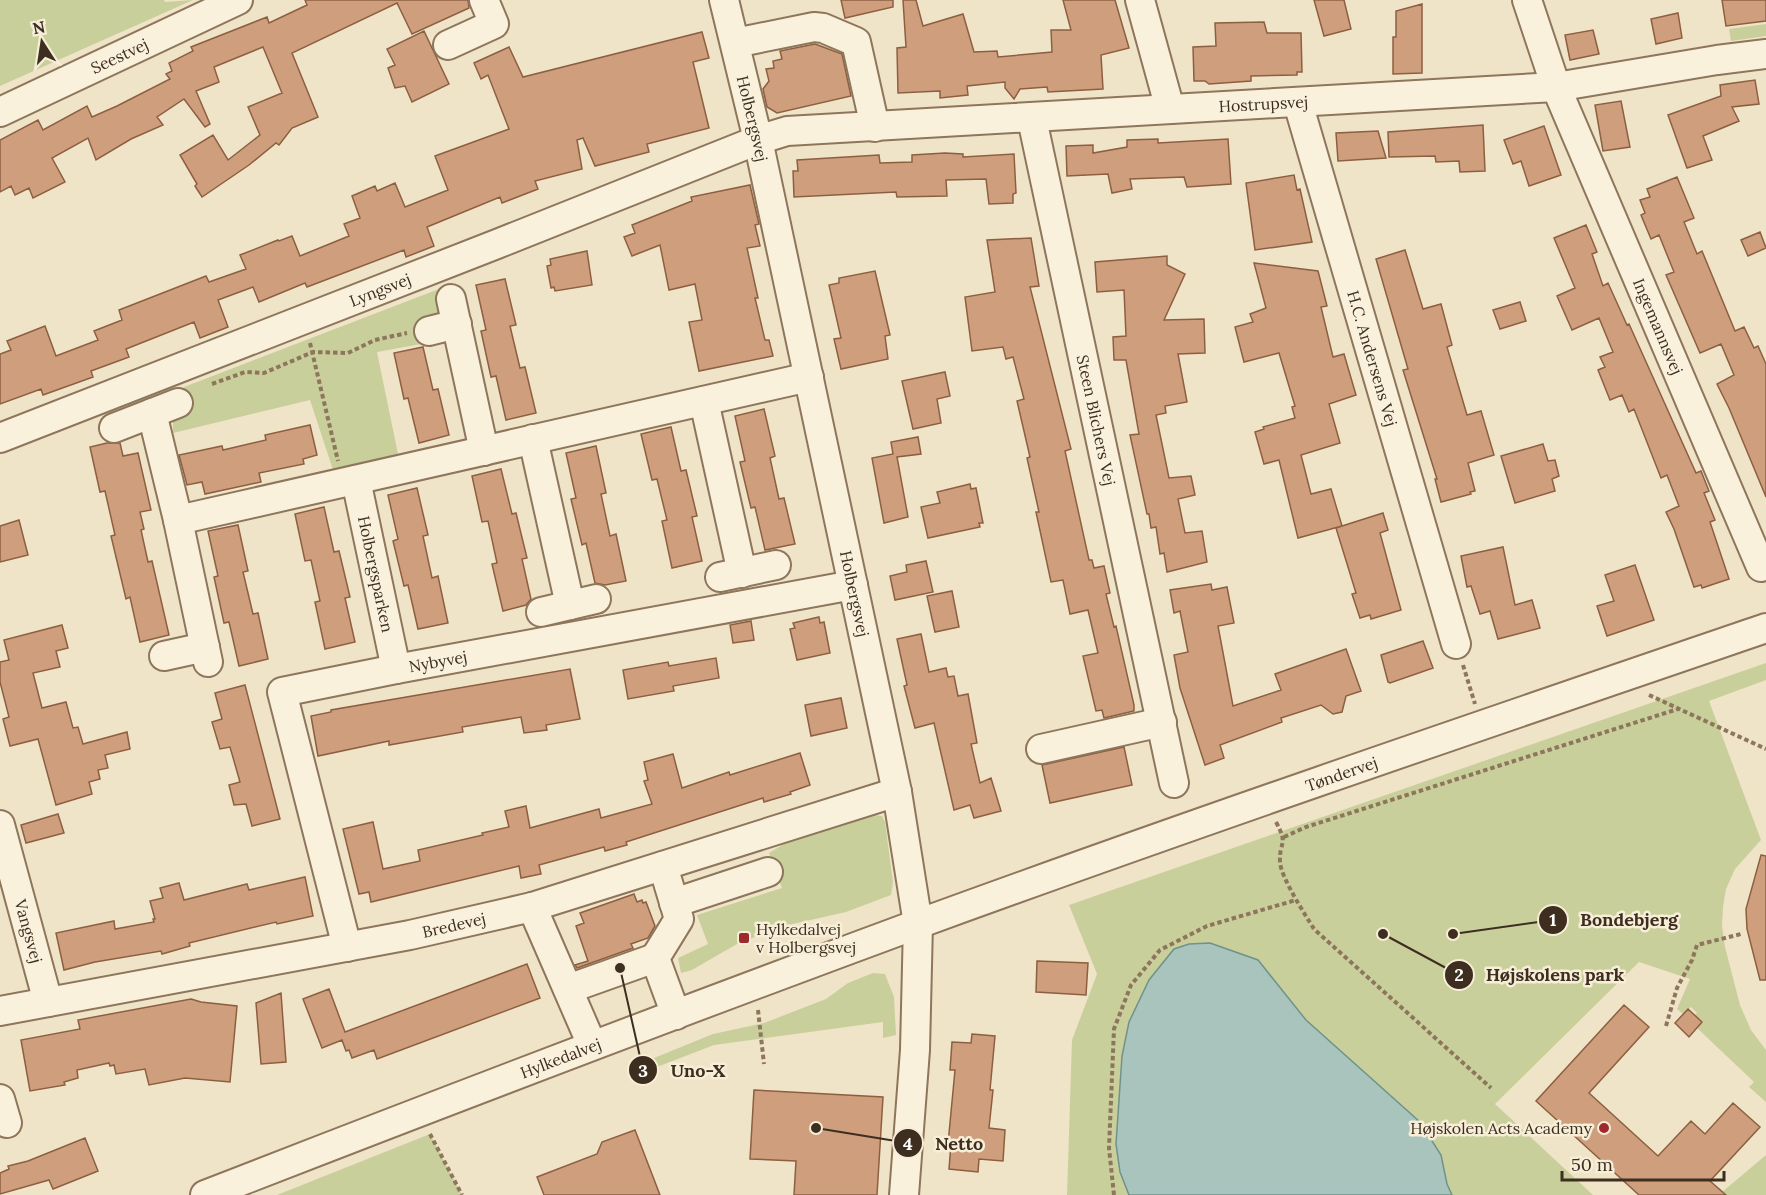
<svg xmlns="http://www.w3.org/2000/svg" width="1766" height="1195" font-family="Lora,serif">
  <rect width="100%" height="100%" fill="#f0e4c8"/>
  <path fill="#c9cf9b" d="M0 0H164L165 2 193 0 0 86Z
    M1766 24V36L1731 41 1729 29Z
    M439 289 442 313 422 318 427 343 377 352 398 454 333 470 310 400 173 433V416L188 412 184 387Z
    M1766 663V680L1709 701 1761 840 1735 869 1726 889 1723 907 1722 926 1725 947 1740 1005 1751 1030 1766 1050V1102L1749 1087 1754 1082 1697 1028 1702 1022 1695 1015 1697 1013 1691 1007 1683 1014 1677 1009 1690 979 1639 962 1495 1104 1593 1195H1067L1072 1040 1097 974 1069 905Z
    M874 815 882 816 885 822 893 882 891 895 846 912 784 926 737 944 692 970 681 973 678 958 708 944 697 915 782 888 769 853 789 841Z
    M873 973 885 974 894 997 896 1035 883 1038V1022L714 1045 631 1077 627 1069 713 1034 764 1023 826 999 848 983Z
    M430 1134 462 1195H277Z
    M1766 1155V1195H1726L1722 1192Z"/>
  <path fill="#a9c4bc" stroke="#6f938a" stroke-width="1.5" d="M1210 943 1258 960 1306 1020 1420 1122 1441 1155 1447 1184 1452 1195H1129L1120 1172 1116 1144 1122 1056 1129 1022 1149 980 1174 949 1189 944Z"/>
  <path fill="#cf9f7d" stroke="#8d5f41" stroke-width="1.5" d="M305 0H468L469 8 412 34 397 3 292 53 318 117 292 128 279 145 276 143 249 165 202 197 195 186 197 184 180 155 213 135 228 160 260 135 248 107 282 93 263 47 214 67 219 82 196 91 210 124 205 127 184 99 157 117 163 125 131 139 96 160 88 138 52 158 65 182 33 198 29 188 15 195 11 186 0 192V140L38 120 43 130 87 106 92 117 117 106 170 79 166 74 172 71 169 63 193 51 191 47 267 17 269 23 307 5Z
    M841 0H893V7L845 18Z
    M903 0H916L923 26 963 14 974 52 997 51 998 57 1052 52 1051 30H1071L1063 0H1115L1129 48 1101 55 1103 89 1048 92 1047 87 1020 89 1014 99 1005 88V82L967 86 968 95 940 98V91L898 93 897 48 906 47Z
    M1314 0H1344L1351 29 1324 36Z
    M1722 0H1766V21L1726 26Z
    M1422 4V73L1393 74V37H1396V11Z
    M1678 13 1682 38 1656 44 1651 19Z
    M1264 22 1267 33H1301L1302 72H1297V75L1251 76V81L1209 84 1205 81H1194L1193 47 1216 46 1215 23Z
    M1593 30 1599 54 1570 60 1565 35Z
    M424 31 449 84 412 102 405 86 395 88 388 68 395 65 387 49Z
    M702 32 709 58 693 62 709 128 647 144 649 152 595 166 583 138 577 140 582 169 535 181 538 189 502 203 500 197 427 227 434 246 406 257 404 250 307 287 305 283 259 302 253 287 218 300 228 327 200 338 194 322 126 349 129 357 91 371 93 377 43 395 41 389 0 404V354L11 350 7 341 45 326 56 356 98 340 94 331 122 320 119 310 206 276 209 282 246 269 240 255 278 240 279 241 292 236 300 256 349 236 344 224 360 218 352 196 375 186 377 191 395 183 405 207 448 190 435 156 509 129 488 75 481 79 474 63 509 47 523 77Z
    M815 44 842 54 851 96 777 113 767 107 763 89 769 81 766 69 774 68 773 61 782 59 780 51Z
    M1755 80 1759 104 1732 107 1739 121 1703 136 1712 160 1687 168 1668 115 1721 96 1720 85Z
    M1621 101 1630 147 1603 151 1595 105Z
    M1483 125 1485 171 1460 172 1459 161 1436 162 1435 156 1389 157 1388 132Z
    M1544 126 1561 175 1529 186 1521 161 1513 164 1504 140Z
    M1378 131 1386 158 1338 161 1336 133Z
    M1158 139V143L1228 139 1231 184 1187 187 1184 177 1130 179 1132 189 1112 193 1108 174 1067 176 1066 146 1093 145V153L1127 147V140Z
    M945 153 963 154V157L1014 154 1016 193 1013 194V203L989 204 986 179 946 180 947 196 897 197 896 192 794 197 793 171H798L797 160 879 155 880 163 912 162V155Z
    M1294 175 1297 190 1300 189 1312 242 1255 250 1246 183Z
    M1677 177 1694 218 1684 222 1697 254 1702 251 1735 331 1744 327 1754 348 1758 346 1766 364V497L1729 408 1717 384 1734 375 1721 344 1700 353 1666 275 1674 272 1659 235 1651 239 1641 215 1645 213 1640 200 1650 197 1647 189Z
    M750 185 759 224 755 225 760 246 747 248 758 298H755L765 340H769L773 356 699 371 689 322 702 320 695 284 669 290 660 245 632 256 624 237 635 233 632 225 692 201 691 197Z
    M1586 225 1597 252 1592 254 1603 286 1608 283 1627 325 1629 324 1696 473 1701 471 1709 491 1704 493 1715 520 1710 522 1729 579 1702 588 1701 585 1694 587 1674 529 1666 512 1679 506 1667 475 1661 478 1634 409 1629 412 1622 395 1610 400 1598 370 1605 367 1600 357 1613 352 1599 318 1572 330 1557 296 1575 288 1554 238Z
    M1760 232 1766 248 1748 256 1741 240Z
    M1031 238 1039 286 1030 287 1071 449 1065 451 1089 560H1092L1094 568 1104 566 1110 593 1106 594 1114 627 1116 626 1134 705V711L1104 718 1102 710 1096 711 1083 656 1098 653 1088 610 1070 614 1063 580 1051 582 1036 512H1039L1027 458 1030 457 1017 401 1024 399 1013 357 1006 359 1003 347 972 351 965 297 995 292 987 240Z
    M1405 250 1423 309 1441 304 1452 345 1447 347 1467 415 1481 411 1494 455 1468 463 1475 491 1470 492 1471 494 1441 502 1435 479H1437L1403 370 1408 369 1376 259Z
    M587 251 592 285 555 291 554 287 551 288 547 266 551 265 550 259Z
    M1167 256V265L1185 274 1164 320 1204 319 1205 353 1178 354 1187 402 1165 406 1166 413 1156 415 1169 478 1191 476 1195 495 1178 499 1185 533 1202 531 1207 562 1167 572 1164 553 1160 554 1156 527 1151 528 1149 514H1147L1130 435 1139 434 1126 360H1114L1113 337 1126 336 1124 290 1097 292 1095 262Z
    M1254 263 1318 271 1327 306 1321 307 1333 357 1344 354 1356 395 1329 404 1340 443 1301 455 1311 494 1331 489 1342 526 1383 513 1388 530 1380 533 1401 610 1371 619 1370 615 1360 618 1352 594 1356 593 1336 528 1342 526 1298 538 1279 460 1264 464 1255 432 1264 429 1263 427 1295 418 1292 407 1295 406 1279 353 1244 362 1235 327 1253 322 1250 314 1266 308Z
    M875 271 890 335 885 336 888 359 841 369 834 339 841 338 829 285 839 283V278Z
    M505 279 516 325 510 326 520 368 525 367 536 413 506 420 496 376 491 377 481 331 486 330 476 285Z
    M1520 302 1526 321 1500 329 1493 310Z
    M423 347 433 390 438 389 449 435 419 443 408 398 404 399 394 353Z
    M945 372 950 396 937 399 941 423 913 429 902 381Z
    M764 409 775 456 770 458 779 499 784 498 795 544 765 550 755 507 751 508 740 462 745 461 735 416Z
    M310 425 317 455 303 459 304 464 259 473 261 482 205 494 202 482 187 485 179 455 222 446 223 450 266 440 265 435Z
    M671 427 681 471 686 470 697 516 692 517 702 561 672 568 662 521 667 520 657 479 652 480 641 434Z
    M918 437 921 454 897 457 908 517 884 523 872 458 893 454 891 442Z
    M107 443H120L123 456 138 453 151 510 140 512 144 529 141 530 148 562 152 561 169 635 140 642 130 597 126 599 111 536 115 535 105 491 100 492 90 447Z
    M1543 444 1548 461 1555 460 1559 476 1552 479 1555 491 1515 503 1501 456Z
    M596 446 606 493 601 494 610 536 616 534 626 581 605 585 595 583 586 543 582 545 571 499 576 498 566 453Z
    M501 469 512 514 516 513 527 558 522 559 531 599 526 605 503 611 492 564 497 563 488 521 482 522 472 476Z
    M970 484 971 489 976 488 983 523H979L980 527 928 538 921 507 940 503 937 492Z
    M417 488 428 535 423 536 432 578 438 576 448 623 418 629 408 585 404 586 393 541 398 539 388 495Z
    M324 507 334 552 339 551 350 597 345 598 355 642 325 649 315 602 320 601 311 560 305 561 295 514Z
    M19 520 28 555 0 562V526Z
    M238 525 248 571 243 572 253 614 258 613 268 659 239 666 229 622 224 623 214 577 218 576 208 531Z
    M1503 547 1515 605 1532 600 1540 628 1498 639 1490 611 1480 614 1471 586 1467 587 1461 556Z
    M926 561 933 592 895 600 890 576 907 572 906 565Z
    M1635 565 1654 620 1607 636 1597 606 1614 601 1605 575Z
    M1211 584 1212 590 1227 587 1234 623 1218 626 1233 706 1281 690 1275 674 1346 649 1361 691 1346 696 1342 712 1333 714 1321 705 1281 718 1282 722 1220 745 1224 758 1205 765 1180 688 1174 655 1188 652 1180 611 1174 613 1170 590Z
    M952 591 959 627 935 632 927 596Z
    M819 617 820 623 824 622 830 653 797 660 790 629 795 628 793 623Z
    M751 621 754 640 733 643 730 625Z
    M62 625 68 648 56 651 60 667 33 673 42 708 66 702 73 728 78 727 83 744 127 732 130 749 105 755 108 768 98 770 100 779 89 782 92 794 56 805 38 739 10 746 3 719 9 717 0 682V662L9 660 4 640Z
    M921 634 929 672 946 668 948 677 954 676 958 696 968 694 977 743 971 744 980 783 991 778 1001 811 974 818 970 805 954 810 934 723 915 728 904 686 907 685 897 639Z
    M1423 641 1433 668 1390 683 1388 682 1381 655Z
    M716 658 719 678 673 686 674 691 628 699 623 670 668 662 669 666Z
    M570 669 580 719 546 725 547 730 524 733 521 717 462 727 463 732 389 745V741L318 756 311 716 331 712V710Z
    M245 685 280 819 252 826 246 804 234 805 229 785 240 782 230 747 220 749 212 722 222 719 215 693Z
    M841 698 847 728 811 736 805 705Z
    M1124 747 1132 785 1050 803 1042 765Z
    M800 753 810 785 790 792 791 794 764 802 763 798 626 842 627 845 605 851 604 847 539 865 541 874 521 878 519 866 371 902 369 892 359 894 343 829 373 822 383 869 420 861 418 850 483 835 482 833 509 827 505 811 526 806 530 828 599 809 601 818 652 804 644 781 648 780 644 762 673 754 682 788 729 772 730 775Z
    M58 814 64 833 26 843 21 825Z
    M1761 855 1766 856V980H1760L1747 929 1746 909Z
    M305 877 313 916 277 924 276 922 189 943 190 946 162 954 161 951 95 962 64 970 56 933 114 921 115 929 154 922 153 919H155L150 901 163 898 160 888 179 883 184 900 247 884 249 890Z
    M634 894 637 902 642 900 643 903 646 902 655 926 648 938 631 944 633 948 577 968 575 965 588 961 576 926 584 923 580 913Z
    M1037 961 1088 963 1086 995 1036 992Z
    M527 964 540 998 377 1059 374 1050 352 1058 349 1050 346 1051 342 1040 322 1048 303 999 329 989 345 1032Z
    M281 993 286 1062 261 1064 256 1003Z
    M191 999 201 1002 237 1006 230 1082 185 1078 149 1085 145 1069 116 1074 114 1065 110 1066 109 1063 77 1070 78 1078 64 1082 65 1085 30 1091 21 1040 80 1029 78 1020Z
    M1624 1005 1649 1027 1589 1093 1658 1156 1691 1121 1705 1134 1733 1103 1760 1127 1710 1181 1726 1195H1639L1536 1101Z
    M1688 1009 1702 1022 1689 1037 1675 1023Z
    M972 1034 995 1036 990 1090H993L989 1128 1005 1130 1003 1161 979 1159 978 1172 949 1169 951 1144H948L955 1070H950L952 1042 971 1043Z
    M754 1090 883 1097 877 1195H794L796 1161 750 1159Z
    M635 1130 660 1195H544L537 1177 597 1154 602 1142Z
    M85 1138 98 1171 53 1189 49 1180 0 1194V1173L9 1169 8 1166 28 1161Z"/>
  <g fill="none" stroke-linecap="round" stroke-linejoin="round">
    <defs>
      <g id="minor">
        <path id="s1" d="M724 0 758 140 897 792 918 924 915 1050 904 1195"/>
        <path d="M1140 0 1170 109"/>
        <path id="s2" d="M1527 0 1556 87 1761 567"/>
        <path d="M735 43 814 27 823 28 856 42 875 127"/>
        <path d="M448 45 494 24 484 0"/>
        <path id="s3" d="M1298 103 1456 644"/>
        <path id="s4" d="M0 112 238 0"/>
        <path id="s5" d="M1032 119 1174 783"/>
        <path d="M451 299 484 451"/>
        <path d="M429 331 457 324"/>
        <path d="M704 401 742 573"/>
        <path d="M152 413 178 520 208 662"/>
        <path d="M114 428 178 403"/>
        <path id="s6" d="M0 438 497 244 758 140 787 131 1556 87 1717 60 1766 54"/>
        <path d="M533 439 570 605"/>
        <path id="s7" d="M356 480 396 669"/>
        <path d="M178 520 809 377"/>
        <path d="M720 577 776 565"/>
        <path d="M541 612 596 599"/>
        <path d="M164 656 205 647"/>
        <path d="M1041 749 1162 722"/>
        <path id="s8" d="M0 825 48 1002"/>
        <path d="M663 866 679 919 655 958 676 1015"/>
        <path d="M674 903 768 872"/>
        <path d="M532 907 592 1045"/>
        <path id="s9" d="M347 947 282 692 396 669 853 585"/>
        <path d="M568 989 655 958"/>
        <path id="s10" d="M0 1011 410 935 532 907 897 792"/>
        <path d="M0 1099 7 1123"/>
        <path id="s11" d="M205 1195C441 1103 677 1013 915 925 1197 822 1482 725 1766 628"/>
      </g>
    </defs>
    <use href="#minor" stroke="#8d765c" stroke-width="32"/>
    <path stroke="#8d765c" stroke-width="4" stroke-dasharray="4.5 3" stroke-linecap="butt" d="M310 343 338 461
      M212 384 245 372 264 373 313 352 348 353 375 340 407 333
      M1463 665 1475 704
      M1649 695 1766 749
      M1276 822C1289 846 1279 841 1280 862 1281 878 1306 916 1314 929L1491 1088
      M1284 837 1306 827 1678 709
      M758 1010 764 1064
      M1666 1026 1677 988 1692 960 1697 945 1741 934
      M430 1134 462 1195
      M1114 1195 1109 1148 1114 1029 1131 985 1160 950 1207 926 1296 900"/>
    <use href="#minor" stroke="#faf1dc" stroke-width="28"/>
  </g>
  <g fill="#9e2a2b" stroke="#f7eed8" stroke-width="2">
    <rect x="738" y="932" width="12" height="12" rx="3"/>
    <circle cx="1604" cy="1128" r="6"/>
  </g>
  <g text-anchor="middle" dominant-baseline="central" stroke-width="5" stroke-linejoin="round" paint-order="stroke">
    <g font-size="16" fill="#3d2e20" stroke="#f7eed8">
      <text stroke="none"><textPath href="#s4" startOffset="132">Seestvej</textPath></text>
      <text stroke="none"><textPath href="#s6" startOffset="1322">Hostrupsvej</textPath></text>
      <text stroke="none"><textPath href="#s1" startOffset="122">Holbergsvej</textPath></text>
      <text stroke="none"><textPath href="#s6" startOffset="408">Lyngsvej</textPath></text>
      <text stroke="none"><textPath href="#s2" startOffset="352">Ingemannsvej</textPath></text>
      <text stroke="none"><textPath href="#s3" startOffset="266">H.C. Andersens Vej</textPath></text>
      <text stroke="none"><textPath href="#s5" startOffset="308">Steen Blichers Vej</textPath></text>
      <text stroke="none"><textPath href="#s7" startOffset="96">Holbergsparken</textPath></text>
      <text stroke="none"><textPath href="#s1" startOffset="608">Holbergsvej</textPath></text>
      <text stroke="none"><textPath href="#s9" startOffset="422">Nybyvej</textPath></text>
      <text stroke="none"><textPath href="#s11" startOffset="1212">Tøndervej</textPath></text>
      <text stroke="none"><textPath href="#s10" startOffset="462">Bredevej</textPath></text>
      <text stroke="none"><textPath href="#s8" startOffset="110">Vangsvej</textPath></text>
      <text stroke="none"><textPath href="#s11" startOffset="381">Hylkedalvej</textPath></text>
    </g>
    <g font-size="16" fill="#3d2e20" stroke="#f7eed8" text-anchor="start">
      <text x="756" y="929">Hylkedalvej<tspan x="756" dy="18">v Holbergsvej</tspan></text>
      <text x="1592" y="1128" text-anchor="end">Højskolen Acts Academy</text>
    </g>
  </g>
  <path fill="none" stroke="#3d2e20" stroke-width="2" d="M1453 934L1553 920M1383 934L1459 975M620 968L643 1070M816 1128L908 1143"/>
  <g fill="#3d2e20" stroke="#f7eed8" stroke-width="2">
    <circle cx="1453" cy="934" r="6"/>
    <circle cx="1383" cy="934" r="6"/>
    <circle cx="620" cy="968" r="6"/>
    <circle cx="816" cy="1128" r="6"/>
    <circle cx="1553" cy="920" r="15"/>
    <circle cx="1459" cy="975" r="15"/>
    <circle cx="643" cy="1070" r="15"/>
    <circle cx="908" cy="1143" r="15"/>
  </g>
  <g font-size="18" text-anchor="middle" font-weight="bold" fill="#fff">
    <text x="1553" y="926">1</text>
    <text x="1459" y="981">2</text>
    <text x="643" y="1077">3</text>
    <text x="908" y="1150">4</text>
  </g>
  <g font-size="18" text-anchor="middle" font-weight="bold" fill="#3d2e20" stroke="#f7eed8" stroke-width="5" stroke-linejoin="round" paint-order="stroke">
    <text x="1629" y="926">Bondebjerg</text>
    <text x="1555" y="981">Højskolens park</text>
    <text x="698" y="1077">Uno-X</text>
    <text x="959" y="1150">Netto</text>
  </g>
  <g transform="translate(42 42) rotate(348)" stroke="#f7eed8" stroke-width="4.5" paint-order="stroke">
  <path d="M0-4.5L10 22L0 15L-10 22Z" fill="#3d2e20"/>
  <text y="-9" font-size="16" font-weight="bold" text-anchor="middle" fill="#3d2e20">N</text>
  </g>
  <path d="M1562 1171v9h162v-9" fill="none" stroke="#3d2e20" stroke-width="3"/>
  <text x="1571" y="1171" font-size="18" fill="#3d2e20" stroke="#f7eed8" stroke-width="4.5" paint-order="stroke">50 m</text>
</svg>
